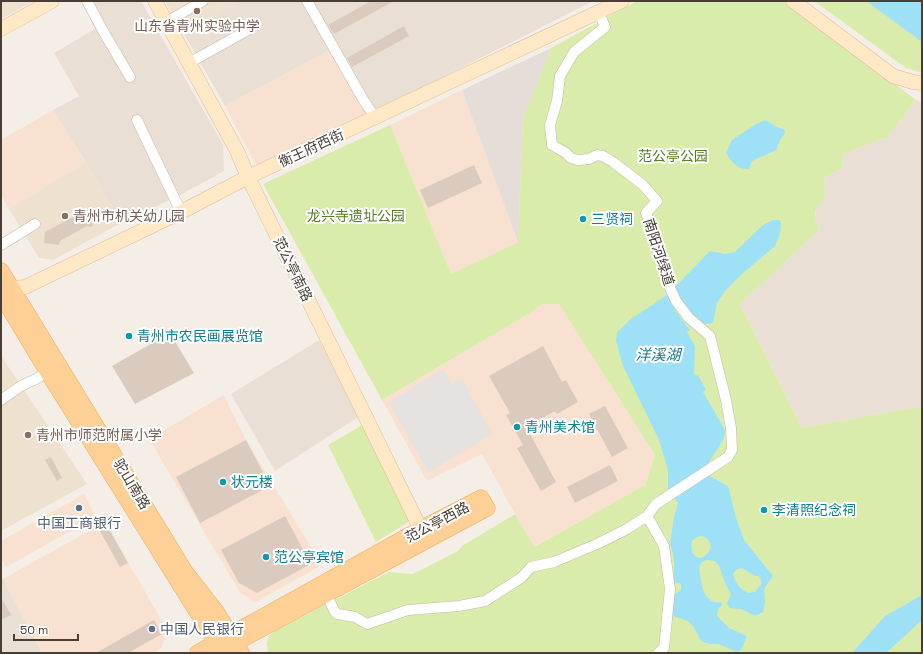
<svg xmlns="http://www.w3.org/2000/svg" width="923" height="654" font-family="'Space Grotesk','Noto Sans SC',sans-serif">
  <rect width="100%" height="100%" fill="#f5eee7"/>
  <path fill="#e9dfd4" d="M82 1H141L223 145 224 171 182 194 121 223 86 162 53 110 79 96 54 53 95 29Z
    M236 1H593L437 80 366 114 330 50 225 106 183 32 233 5V3Z
    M916 100 922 103V406L802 428 740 304 819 230 815 220 816 209 819 202 826 197 824 178 843 168 842 155 876 141 888 137Z
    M319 340 358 417 275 471 231 394Z
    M1 576 3 579 42 653H1Z"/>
  <path fill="#f8e1d0" d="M330 50 366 114 256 165 225 106Z
    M462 90 518 242 451 274 390 125Z
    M53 110 86 162 9 209 1 195V140Z
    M542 304H559L655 455 645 485 533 547 482 454 427 481 382 400 530 313Z
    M224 395 246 440 322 565 254 603 240 592 149 439Z
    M84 494 96 517 6 567 1 559V541Z
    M105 522 167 630 162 647 152 653H42L3 579Z"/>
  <path fill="#e4ddd8" d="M551 48 523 118 518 242 462 90Z"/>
  <path fill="#efe1cf" d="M1 1H34L1 19Z
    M165 1H236L233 3 234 5 183 32Z
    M86 162 121 223 53 260 39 258 9 209Z
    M1 356 87 484 1 531Z"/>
  <path fill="#daecac" d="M637 1H785L916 100 888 137 876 141 842 155 843 168 824 178 826 198C813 207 813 216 819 230L740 304 802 428 922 406V653H268L267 643 269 636 275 631 389 572 413 574 458 551 462 546 515 514 534 547 645 485 655 455 559 304H542L530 313 382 400 263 184 390 125 451 274 518 242 523 118 551 48Z
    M814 1H922V73L906 68Z
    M362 425 410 521 376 542 328 445Z"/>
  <path fill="#e5e2df" d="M443 369 451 384 462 379 492 434 428 472 389 402Z"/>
  <path fill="#9ee1f6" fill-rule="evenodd" d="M866 1H922V42Z
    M766 120 776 127 784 129 785 133 780 140 776 150 752 161 749 169C738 170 732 162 726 153L732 140 756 124Z
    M773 220H779L781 222 780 234 775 246 742 274 725 291 717 303 713 323 700 325 672 300 674 309 690 330 687 332 695 346 694 373 696 376 698 375 706 390 703 392 724 428 725 434 723 440 705 469 708 475 728 486 736 518 744 540 773 576 764 589 765 602 763 612 755 616 741 609 729 608 727 603 731 594C729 590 725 585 724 580 720 571 721 560 708 560 703 560 701 563 699 567 701 581 702 605 721 602L722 605 718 609 717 616 729 628 747 636 741 650 738 652 718 644H710L703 642 700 639 693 626 688 621 673 616 672 613 674 595 681 590V584L674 582V558L670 543 674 517 678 503 668 488V470L659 440 623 366 616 341 617 332 631 319 667 295 710 251 725 254 735 252 763 225ZM702 536 708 539 711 546 709 552 702 558 696 557C691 552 691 548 692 541L697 537ZM742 568 755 576H759L762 583 755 592 748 593C739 588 736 584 733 574L736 570Z
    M922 595V620L886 653H852L885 616Z"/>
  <path fill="#dacbbe" d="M371 1H394L334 34 328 25Z
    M404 26 409 36 352 67 347 58Z
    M474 165 482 183 428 208 420 190Z
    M86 210 95 212 92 227 87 226 60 241 59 245 44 243 45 232Z
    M170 333 194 373 135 404 112 366Z
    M543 346 562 382 566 380 578 402 557 414 555 411 537 421 539 424 528 430 556 482 541 491 517 448 523 445 506 415 510 413 489 376Z
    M605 406 628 448 612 457 589 414Z
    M246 440 270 486 200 523 176 477Z
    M51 457 62 478 57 481 45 460Z
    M610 465 618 481 575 503 567 487Z
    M285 516 311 564 257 593 239 583 221 550Z
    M108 527 128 563 120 567 100 531Z
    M1 597 11 615 1 620Z
    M154 620 162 634 128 653H96Z"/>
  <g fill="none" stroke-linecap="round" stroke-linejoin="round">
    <defs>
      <path id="street" d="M87 1 102 29 130 77
        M307 1 364 101 375 117
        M599 12 605 27 574 52 560 76 557 101 550 125 552 145 566 153 571 158 578 160 589 159 597 155 603 156 613 162 643 185 657 201 646 213 670 283V288L676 301 689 318 710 336 726 400 731 428 732 450 728 457 656 504 647 516 664 546 670 589 664 648 658 653
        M166 22 203 1
        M189 63 248 30
        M137 120 181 212
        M1 245 35 224
        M1 400 21 386 36 379 52 369
        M326 594 335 612 338 614 355 617 367 624 408 610 459 606 485 601 521 578 531 567 554 562 599 543 627 529 647 516"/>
      <path id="secondary" d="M155 1 237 151 248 177 425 538
        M793 1 893 76 913 82 922 83
        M1 29 52 1
        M3 294 11 288 25 287 181 212 248 177 622 1"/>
      <path id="primary" d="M1 271 185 572 217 613 241 653
        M1 294 48 372 221 650
        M198 653 421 529 481 498 487 508 216 653"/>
    </defs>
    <use href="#street" stroke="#c4b7ab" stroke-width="11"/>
    <use href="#secondary" stroke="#dcbd95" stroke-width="15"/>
    <use href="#primary" stroke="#eeaa5c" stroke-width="17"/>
    <use href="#street" stroke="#fff" stroke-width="10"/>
    <use href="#secondary" stroke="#ffe8c6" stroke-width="14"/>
    <use href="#primary" stroke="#ffd095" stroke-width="16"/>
  </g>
  <g fill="#8d6e63" stroke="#fff" stroke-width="1.5">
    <circle cx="197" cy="11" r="4"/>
    <circle cx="65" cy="216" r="4"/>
    <circle cx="28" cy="435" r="4"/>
  </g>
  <g fill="#0f9aa8" stroke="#fff" stroke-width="1.5">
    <circle cx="583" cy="219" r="4"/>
    <circle cx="129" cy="336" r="4"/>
    <circle cx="517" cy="427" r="4"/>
    <circle cx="223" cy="482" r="4"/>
    <circle cx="764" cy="510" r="4"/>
    <circle cx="266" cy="557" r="4"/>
  </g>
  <g fill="#5c6f8a" stroke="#fff" stroke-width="1.5">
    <circle cx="79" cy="508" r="4"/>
    <circle cx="152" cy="629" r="4"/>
  </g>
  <g text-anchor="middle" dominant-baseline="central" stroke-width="4" stroke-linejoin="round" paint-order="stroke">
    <g font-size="14" fill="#785e54" stroke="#fff" text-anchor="start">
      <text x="197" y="26" text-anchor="middle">山东省青州实验中学</text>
      <text x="73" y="216">青州市机关幼儿园</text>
      <text x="36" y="435">青州市师范附属小学</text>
    </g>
    <g font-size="14" fill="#483e35" stroke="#fff">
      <text transform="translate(311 148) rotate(-25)">衡王府西街</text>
      <text transform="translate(659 252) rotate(72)">南阳河绿道</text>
      <text transform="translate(293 269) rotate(64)">范公亭南路</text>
      <text transform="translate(132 484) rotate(59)">驼山南路</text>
      <text transform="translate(437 522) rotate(-28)">范公亭西路</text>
    </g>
    <g font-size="14" fill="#558023" stroke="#fff">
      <text x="673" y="156">范公亭公园</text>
      <text x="356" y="216">龙兴寺遗址公园</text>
    </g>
    <g font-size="14" fill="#0d838f" stroke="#fff" text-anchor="start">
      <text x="591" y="219">三贤祠</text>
      <text x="137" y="336">青州市农民画展览馆</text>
      <text x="525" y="427">青州美术馆</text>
      <text x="231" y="482">状元楼</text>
      <text x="772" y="510">李清照纪念祠</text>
      <text x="274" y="557">范公亭宾馆</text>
    </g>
    <g font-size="14" fill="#4e5e75" stroke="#fff">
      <text x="79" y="523">中国工商银行</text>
      <text x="160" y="629" text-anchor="start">中国人民银行</text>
    </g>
    <g font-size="15" font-style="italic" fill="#217b9b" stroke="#fff">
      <text x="658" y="354">洋溪湖</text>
    </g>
  </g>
  <rect width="923" height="654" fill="none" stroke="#483e35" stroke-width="4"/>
  <path d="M14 634v6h64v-6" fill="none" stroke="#483e35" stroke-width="2"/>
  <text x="20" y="634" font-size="12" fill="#483e35" stroke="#ffffff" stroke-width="3" paint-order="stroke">50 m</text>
</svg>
